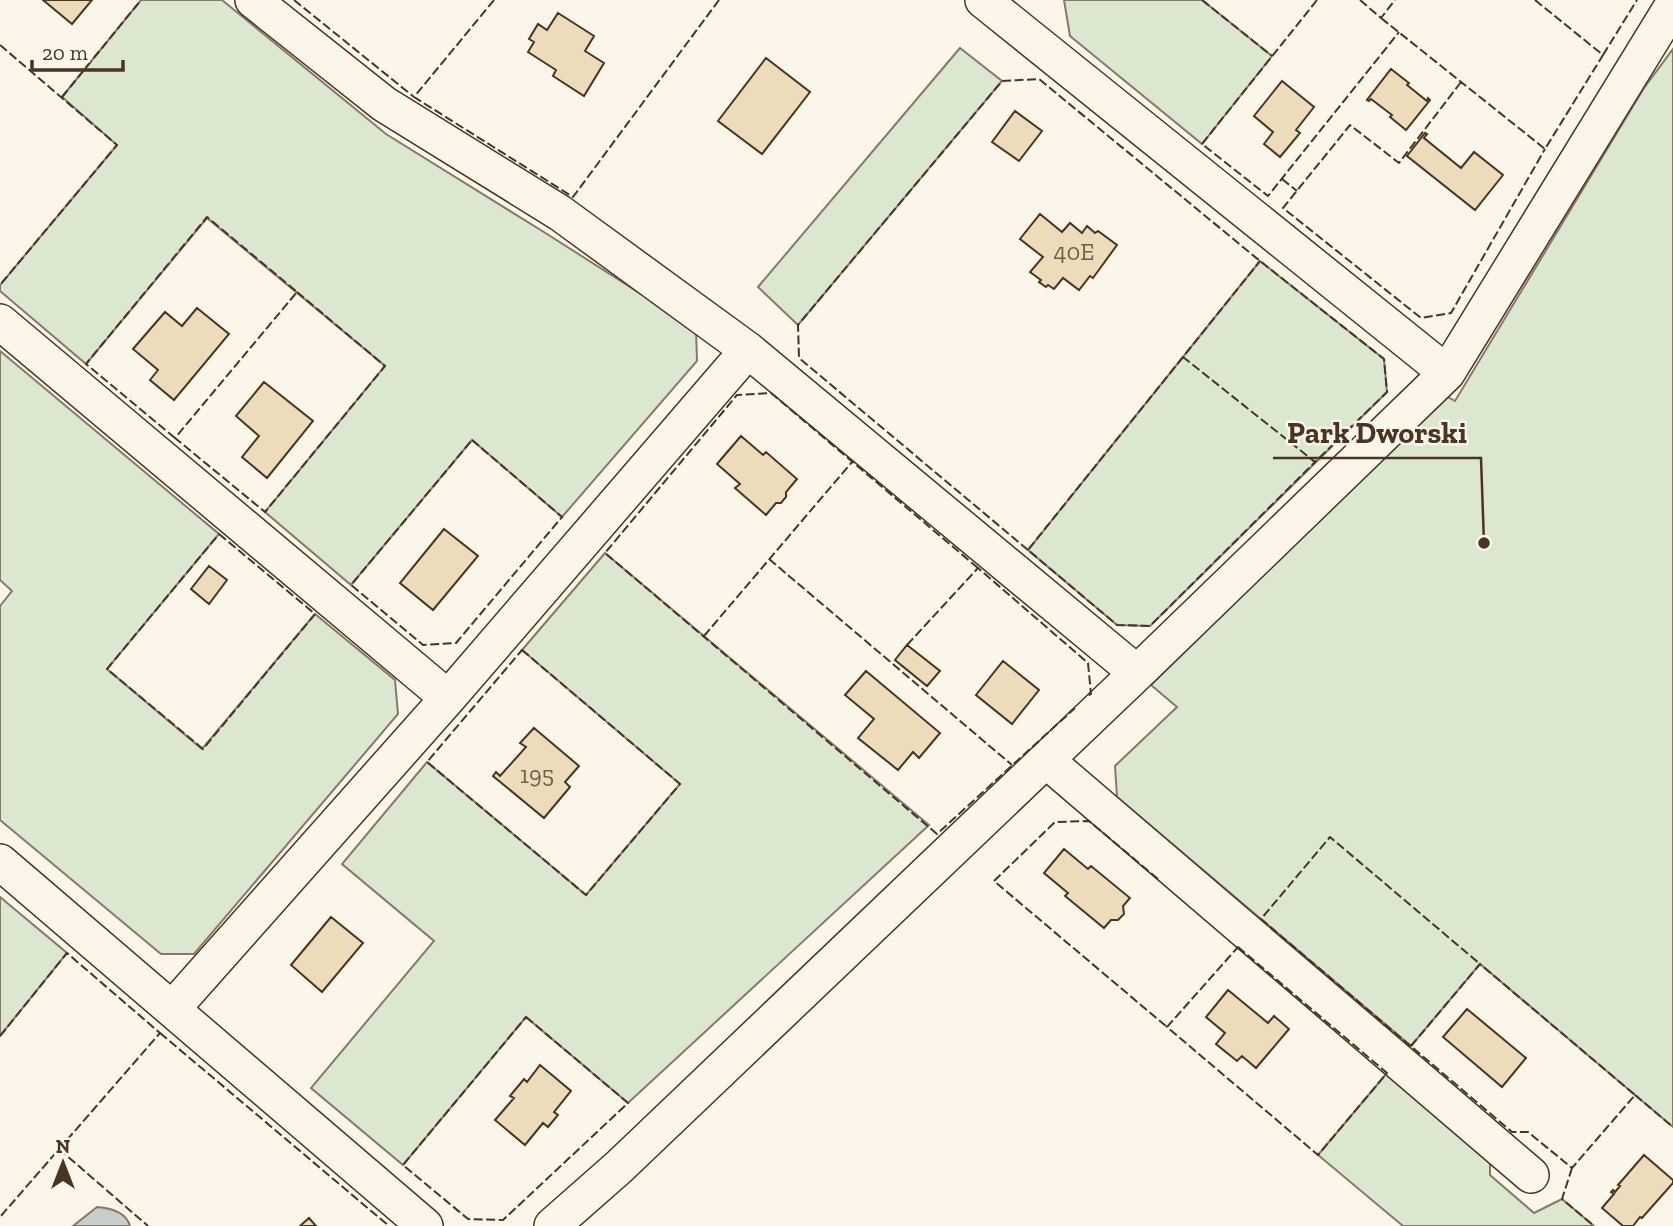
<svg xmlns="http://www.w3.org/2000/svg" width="1673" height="1226" font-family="'Zilla Slab',serif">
  <rect width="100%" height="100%" fill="#fbf6e9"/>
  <path fill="#dce7d0" stroke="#887966" stroke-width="2" d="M141 0H222L386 134 547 234 696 329 697 361 562 517 472 440 351 585 265 512 385 366 207 218 86 364 0 291V285L117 145 62 97Z
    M1064 0H1202L1272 56 1202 144 1070 36Z
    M960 48 1002 81 798 325 758 287Z
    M1673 49V1127L1480 964 1411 1046 1117 797 1115 766 1177 707 1151 685 1446 396 1455 401 1644 88Z
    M1260 261 1384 359 1387 392 1150 626 1117 625 1028 550Z
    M0 351 219 534 107 669 202 749 315 614 395 680 398 714 194 954H161L0 820V606L12 591 0 580Z
    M605 553 929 825 628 1103 526 1017 403 1165 311 1088 434 941 342 864 427 762 586 895 680 784 522 650Z
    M0 897 67 953 0 1036Z
    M1387 1073 1490 1161V1175L1534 1213 1562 1199 1594 1226H1403L1318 1155Z"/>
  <path fill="#c9cecd" stroke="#887966" stroke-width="2" d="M97 1207C110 1208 126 1212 130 1226H73Z"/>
  <path fill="#ecdcbc" stroke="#4a3520" stroke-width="2" d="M43 0H92L72 24Z
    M558 13 594 36 585 51 604 63 584 96 553 76 556 70 528 52 534 42 529 39 538 24 547 30Z
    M766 58 810 92 762 154 718 121Z
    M1391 69 1409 83 1407 85 1427 101 1428 98 1430 100 1406 130 1390 117 1392 115 1371 99 1369 101 1367 100Z
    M1282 81 1314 107 1296 130 1300 133 1280 157 1264 144 1273 132 1254 116Z
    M1015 111 1042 131 1019 161 992 142Z
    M1425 133 1427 134 1424 138 1461 168 1474 152 1503 175 1475 210 1407 156Z
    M1040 214 1062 232 1070 223 1082 233 1087 226 1095 233 1098 231 1117 245 1093 278 1090 276 1079 290 1063 278 1054 289 1048 285 1046 287 1039 282 1041 280 1030 272 1043 257 1020 239Z
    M197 308 229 334 174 400 150 380 158 370 133 349 165 312 182 326Z
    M264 382 313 421 267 478 242 457 259 436 236 416Z
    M741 436 763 455 766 452 797 479 786 492V497L781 503H776L766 515 735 488 740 484 717 464Z
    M444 529 478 556 433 610 400 583Z
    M209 566 227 580 209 604 191 589Z
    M907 645 940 671 927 686 895 660Z
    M1003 661 1039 690 1012 724 976 695Z
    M866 671 940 733 919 758 913 752 898 770 858 738 874 719 845 695Z
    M534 728 579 766 565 782 570 787 544 818 493 776 496 772 500 776 526 747 520 743Z
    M1064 849 1088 869 1091 866 1130 898 1123 906 1124 914 1118 920H1111L1104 928 1065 896 1068 893 1044 873Z
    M331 917 363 943 322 992 291 965Z
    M1228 990 1268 1023 1274 1016 1289 1029 1256 1068 1242 1056 1237 1061 1216 1044 1225 1033 1206 1017Z
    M1467 1009 1526 1058 1502 1087 1443 1037Z
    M540 1065 571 1091 554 1112 558 1115 548 1127 543 1123 525 1145 495 1120 514 1098 510 1096 524 1079 527 1082Z
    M1644 1155 1673 1180V1183L1642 1218 1640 1217 1633 1226H1623L1602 1208 1614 1194 1611 1192 1613 1190 1615 1192 1620 1186 1618 1185Z
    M309 1218 316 1226H300Z"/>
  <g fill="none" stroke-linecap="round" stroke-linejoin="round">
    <defs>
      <path id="minor" d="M253 0 384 104 560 213 748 350 1137 673
        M983 0 1447 373
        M0 322 448 698
        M1046 760 1531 1175
        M0 862 425 1226
        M172 1009 448 698 748 350
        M552 1226 619 1167 1137 673 1447 373 1673 5"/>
    </defs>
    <use href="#minor" stroke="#4a3520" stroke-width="38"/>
    <use href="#minor" stroke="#fbf6e9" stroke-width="35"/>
    <path stroke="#4a3520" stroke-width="2" stroke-dasharray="9 3.5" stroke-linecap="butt" d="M294 0 414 97
      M494 0 414 97 573 197 719 0
      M1202 0 1272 56
      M1317 0 1202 144 1268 196 1399 32
      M1360 0 1381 18 1395 0
      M1535 0 1603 55 1637 0
      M1381 18 1545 149 1603 55
      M0 45 117 145 0 285
      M1461 82 1399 163 1350 125 1283 208 1421 318 1451 313 1545 149
      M62 97 141 0
      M1282 179 1297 191
      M297 292 385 366 265 512 175 438Z
      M1183 357 1028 550 1117 625 1150 626 1315 462
      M175 438 86 364 207 217 297 292
      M472 440 562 517 456 643 423 645 351 585Z
      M219 534 315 614 203 749 107 669Z
      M1028 550 799 358 798 325 1002 81 1039 79 1260 261 1384 359 1387 392 1315 462 1183 357 1260 261
      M769 559 1012 765
      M978 568 771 393 737 395 605 553 937 834 1075 708
      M704 636 852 462
      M907 645 978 568 1088 663 1091 694 1088 696
      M522 650 680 784 586 895 427 762Z
      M1158 879 1089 821 1055 822 994 881 1167 1027
      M1238 947 1387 1073 1318 1155 1167 1027Z
      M526 1017 628 1103 503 1220 468 1219 403 1165Z
      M160 1033 389 1226
      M0 1036 67 953 160 1033 0 1217
      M1411 1046 1480 964 1635 1095 1572 1168 1528 1132H1512L1261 919 1330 837 1480 964
      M1635 1095 1673 1127
      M59 1149 148 1226
      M1572 1168 1562 1199 1594 1226"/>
  </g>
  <g text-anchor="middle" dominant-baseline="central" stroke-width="5" stroke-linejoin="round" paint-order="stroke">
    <g font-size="24" fill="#725f47">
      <text x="1074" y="251">40E</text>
      <text x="537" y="774">195</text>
    </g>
  </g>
  <path fill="none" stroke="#4a3520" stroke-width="2.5" d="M1484 543L1481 458H1273"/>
  <circle fill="#4a3520" stroke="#fbf6e9" stroke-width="2.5" cx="1484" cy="543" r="7"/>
  <g font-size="30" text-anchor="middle" font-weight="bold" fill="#4a3520" stroke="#fbf6e9" stroke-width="5" stroke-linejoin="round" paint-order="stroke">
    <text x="1377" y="443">Park Dworski</text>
  </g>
  <g transform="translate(63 1163)" stroke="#fbf6e9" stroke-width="5" paint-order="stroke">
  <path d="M0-5L12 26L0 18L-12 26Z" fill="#4a3520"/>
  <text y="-10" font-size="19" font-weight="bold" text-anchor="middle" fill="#4a3520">N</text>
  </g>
  <path d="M32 60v10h91v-10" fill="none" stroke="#4a3520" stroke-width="3.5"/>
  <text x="42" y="60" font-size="21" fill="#4a3520" stroke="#fbf6e9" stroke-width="5" paint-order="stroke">20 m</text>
</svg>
